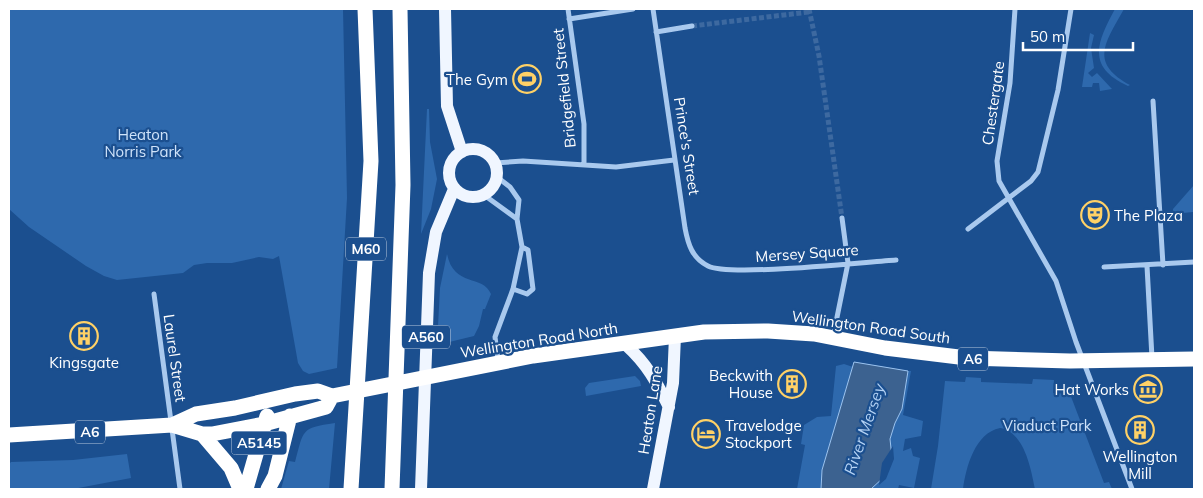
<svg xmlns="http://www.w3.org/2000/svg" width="1203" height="498" font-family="Mulish,sans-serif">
  <rect width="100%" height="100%" fill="#1b4f8f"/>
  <path fill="#2e69ad" d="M9 9H343L347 198 337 368 309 374 303 371 298 363 279 256 273 259 259 257 232 263H207L194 265 183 273 117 280 104 276 86 266 29 227 9 209Z
    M1115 9H1124C1106 42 1088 62 1130 85L1128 86C1086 67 1097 42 1115 9Z
    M1090 33 1094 35 1091 48 1094 68 1088 73 1092 77 1097 73 1112 89 1100 91 1099 83H1093L1092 87H1082Z
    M427 109H429L430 142 437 179 431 209 421 234Z
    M1194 185 1193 212 1173 214V209Z
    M447 254C454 288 483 274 491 294L485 309H483L479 326 474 336 437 345 440 288Z
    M844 364 853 367 822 470 821 489H797L805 445 801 444 804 425 817 417 831 416 836 366Z
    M908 371H911L903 415 923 421 921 436 905 439 903 451 911 448 913 456 920 458 914 488 899 485 898 489H871L884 477 892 459 890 439 895 423 902 409Z
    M635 376 640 381 641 386 586 396 585 388 589 383Z
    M966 377 981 378V382L1032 384 1033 379 1054 380 1053 393 1070 394 1104 483 1109 482 1112 489H1035C1031 470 1025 432 1000 428 975 433 966 467 963 489H931L938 446 945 381 965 382Z
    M335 423 329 489H281L289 461 295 462C304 430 300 428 335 423Z
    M127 454 131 478 73 489H9V464L11 462 73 460Z"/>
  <path fill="#3c6290" stroke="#9cc4f0" d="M854 362 908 371 902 409 895 423 890 439 892 458 884 477 871 489H821L822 470Z"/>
  <path fill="#1b4f8f" d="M893 446 894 459 886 479 879 485 882 463Z"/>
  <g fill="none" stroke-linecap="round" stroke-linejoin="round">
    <path stroke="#3d69a0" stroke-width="5" stroke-dasharray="5 2.5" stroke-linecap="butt" d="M809 9 819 56 842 218
      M692 26 809 12"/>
    <path stroke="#a9c9ee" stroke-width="5" d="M568 9 584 124V165
      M653 9 685 228C688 244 692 258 708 266 729 277 864 262 896 260
      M1015 9 1010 83 997 161 999 181 1056 281 1076 342 1132 489
      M569 19 633 9
      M656 32 692 26
      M1153 101 1163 265
      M495 163 523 161 616 167 674 160
      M497 177 510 187 519 200 517 219 522 247 513 289 495 337 498 360
      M484 195 517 219
      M968 229 1031 181 1038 172 1058 90 1071 9
      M1147 266 1152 358
      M1104 267 1194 262
      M513 289 527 294 533 289 528 250 522 247
      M154 294 180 489
      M833 337 848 263 842 218"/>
    <path stroke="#f0f6ff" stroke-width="12" d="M445 9 447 106 462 152
      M449 173a24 24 0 1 1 48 0a24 24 0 1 1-48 0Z
      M626 345C647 364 656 381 669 407
      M421 489 429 273 436 232 454 189
      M653 489 673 383 675 336"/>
    <path stroke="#fff" stroke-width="15" d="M172 425 202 434H212L264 424 326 407 332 396
      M202 434 231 468 240 489
      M9 435 172 425 196 414 235 408 295 394 318 391 332 396 533 356 704 332 768 331 814 334 885 348 967 358 1070 361 1194 359
      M246 489 267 416
      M268 489 275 476 290 416
      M351 489 371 161 365 9
      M392 489 403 185 400 9"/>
  </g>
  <defs>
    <symbol id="stadium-ring" viewBox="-11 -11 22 22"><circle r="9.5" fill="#1b4f8f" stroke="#ffd166" stroke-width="1.5"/><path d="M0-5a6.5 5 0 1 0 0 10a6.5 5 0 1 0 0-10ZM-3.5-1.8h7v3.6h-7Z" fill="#ffd166"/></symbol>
    <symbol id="theatre-ring" viewBox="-11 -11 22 22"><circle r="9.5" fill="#1b4f8f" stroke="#ffd166" stroke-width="1.5"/><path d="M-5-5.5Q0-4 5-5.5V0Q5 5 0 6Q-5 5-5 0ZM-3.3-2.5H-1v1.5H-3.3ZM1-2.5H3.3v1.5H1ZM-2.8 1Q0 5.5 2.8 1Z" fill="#ffd166"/></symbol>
    <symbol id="building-ring" viewBox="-11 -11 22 22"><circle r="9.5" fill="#1b4f8f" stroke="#ffd166" stroke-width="1.5"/><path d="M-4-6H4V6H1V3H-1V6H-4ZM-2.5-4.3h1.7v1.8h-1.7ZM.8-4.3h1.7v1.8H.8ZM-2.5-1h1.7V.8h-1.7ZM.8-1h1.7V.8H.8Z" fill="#ffd166"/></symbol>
    <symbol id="museum-ring" viewBox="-11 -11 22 22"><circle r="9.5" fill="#1b4f8f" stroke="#ffd166" stroke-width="1.5"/><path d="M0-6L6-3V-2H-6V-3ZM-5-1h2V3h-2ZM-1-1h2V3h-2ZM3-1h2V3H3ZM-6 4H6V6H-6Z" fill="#ffd166"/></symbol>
    <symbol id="hotel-ring" viewBox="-11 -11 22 22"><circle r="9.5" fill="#1b4f8f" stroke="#ffd166" stroke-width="1.5"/><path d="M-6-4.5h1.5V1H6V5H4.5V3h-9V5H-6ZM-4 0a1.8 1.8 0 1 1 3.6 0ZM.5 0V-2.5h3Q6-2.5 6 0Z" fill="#ffd166"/></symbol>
  </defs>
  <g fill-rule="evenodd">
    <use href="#stadium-ring" x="511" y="63" width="32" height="32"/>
    <use href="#theatre-ring" x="1079" y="199" width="32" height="32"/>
    <use href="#building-ring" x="68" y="320" width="32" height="32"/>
    <use href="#building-ring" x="776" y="368" width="32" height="32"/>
    <use href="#museum-ring" x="1132" y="373" width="32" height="32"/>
    <use href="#building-ring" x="1124" y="414" width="32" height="32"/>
    <use href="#hotel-ring" x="690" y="418" width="32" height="32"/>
  </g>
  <g text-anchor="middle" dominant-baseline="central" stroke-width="4.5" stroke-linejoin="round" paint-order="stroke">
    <g fill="#1b4f8f" stroke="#bbcadd" stroke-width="1">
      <rect x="346" y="237.5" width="40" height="23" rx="4"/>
      <rect x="402" y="325.5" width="48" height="23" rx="4"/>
      <rect x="958" y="347.5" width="30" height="23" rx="4"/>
      <rect x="75" y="420.5" width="30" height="23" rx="4"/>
      <rect x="231.5" y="431.5" width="55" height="23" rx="4"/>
    </g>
    <g font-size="14" font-weight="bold" fill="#fff">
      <text x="366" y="249">M60</text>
      <text x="426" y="337">A560</text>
      <text x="973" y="359">A6</text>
      <text x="90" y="432">A6</text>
      <text x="259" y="443">A5145</text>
    </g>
    <g font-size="15" fill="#fff" stroke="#1b4f8f" text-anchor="end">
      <text x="508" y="79">The Gym</text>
      <text x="1114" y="215" text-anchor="start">The Plaza</text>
      <text x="84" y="362" text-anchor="middle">Kingsgate</text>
      <text x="773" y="375">Beckwith<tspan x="773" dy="17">House</tspan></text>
      <text x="1129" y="389">Hat Works</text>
      <text x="725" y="425" text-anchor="start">Travelodge<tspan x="725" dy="17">Stockport</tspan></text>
      <text x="1140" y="456" text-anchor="middle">Wellington<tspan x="1140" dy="17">Mill</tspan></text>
    </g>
    <g font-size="15" fill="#fff" stroke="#1b4f8f">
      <text transform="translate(564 88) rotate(-96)">Bridgefield Street</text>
      <text transform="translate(993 103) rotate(-82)">Chestergate</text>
      <text transform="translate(687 146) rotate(81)">Prince's Street</text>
      <text transform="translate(807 253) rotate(-4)">Mersey Square</text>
      <text transform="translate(871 327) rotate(8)">Wellington Road South</text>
      <text transform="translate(539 340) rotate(-9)">Wellington Road North</text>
      <text transform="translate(175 358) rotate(82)">Laurel Street</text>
      <text transform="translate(650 410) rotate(-81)">Heaton Lane</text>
    </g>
    <g font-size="15" fill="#cfe3fa" stroke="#1b4f8f">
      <text x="143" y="134">Heaton<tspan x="143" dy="17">Norris Park</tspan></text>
      <text x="1047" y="425">Viaduct Park</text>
    </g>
    <g font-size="16" font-style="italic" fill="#b5d3f5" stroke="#1b4f8f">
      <text transform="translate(864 429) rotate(-71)">River Mersey</text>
    </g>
  </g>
  <rect width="1203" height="498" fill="none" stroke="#ffffff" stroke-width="20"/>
  <path d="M1023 42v8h110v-8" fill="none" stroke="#ffffff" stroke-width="2.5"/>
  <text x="1030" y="42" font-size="15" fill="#ffffff" stroke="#1b4f8f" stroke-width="4" paint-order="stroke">50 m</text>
</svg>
